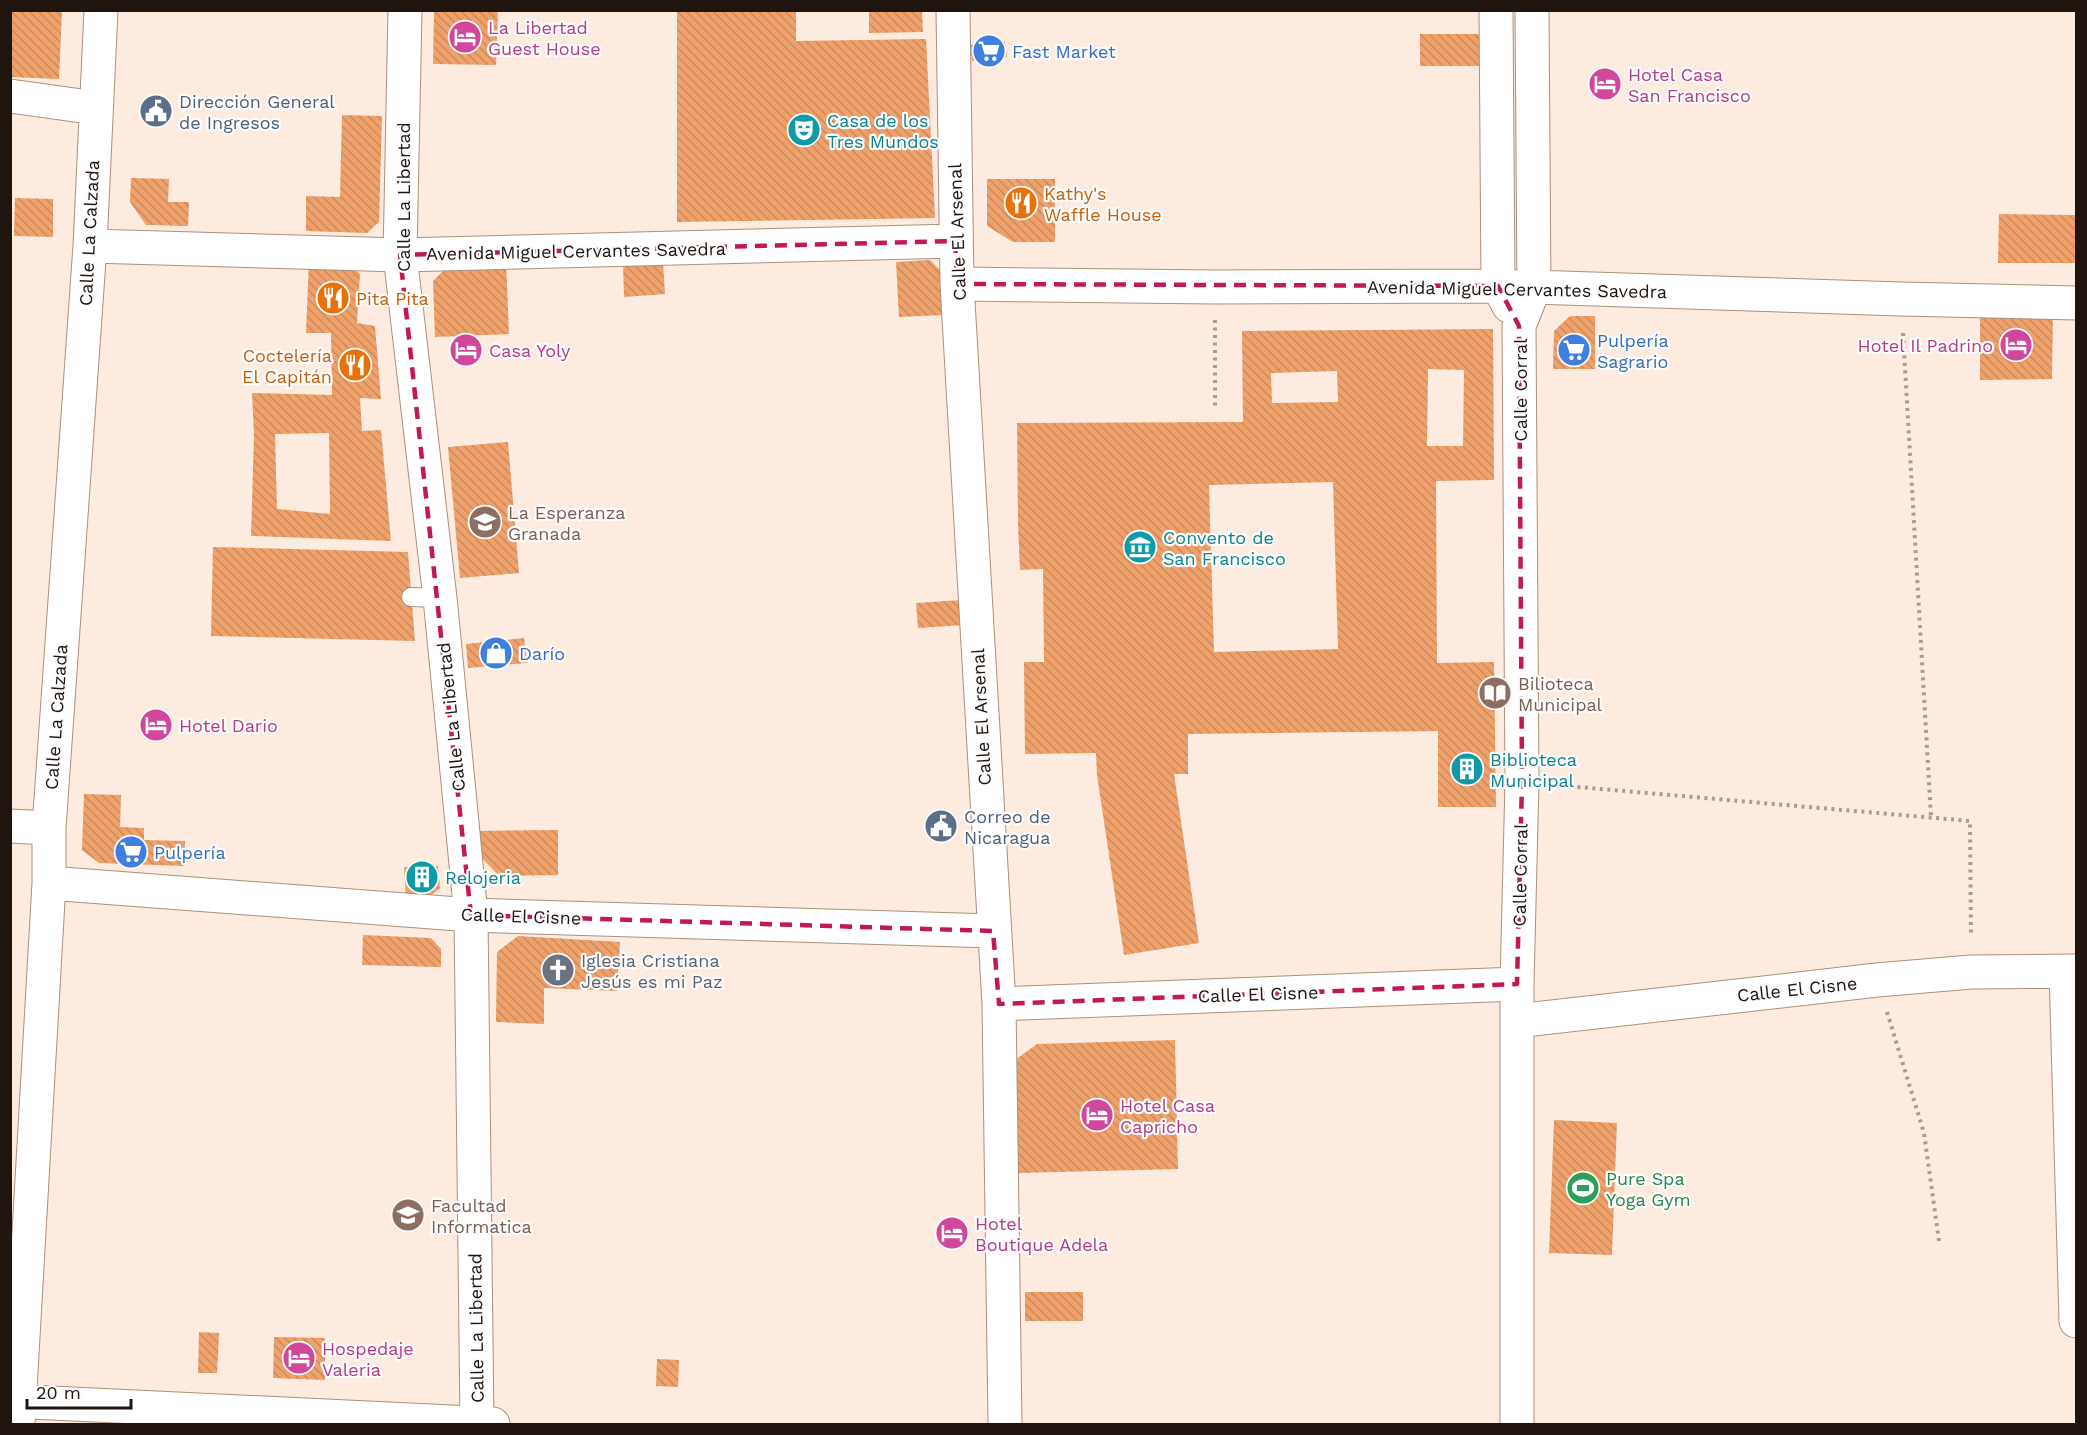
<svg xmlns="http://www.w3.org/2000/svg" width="2087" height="1435" font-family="'Work Sans',sans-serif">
  <defs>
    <pattern id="building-back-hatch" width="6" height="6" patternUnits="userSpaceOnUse" patternTransform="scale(1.5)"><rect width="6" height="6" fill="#eea16a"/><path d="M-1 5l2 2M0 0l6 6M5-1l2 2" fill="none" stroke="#cc8a5b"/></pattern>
  </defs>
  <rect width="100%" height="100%" fill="#fdebdf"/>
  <path fill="url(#building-back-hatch)" fill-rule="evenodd" d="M10 10H62L59 79 10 77Z
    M434 10H498L496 65 433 64Z
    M677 10H796V41L926 39 935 218 677 222Z
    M869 10H922L923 32 869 33Z
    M1420 34H1487L1486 66H1420Z
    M1005 42 1007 57 972 61 970 45Z
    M342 115 382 116 379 222 367 233 306 231V196L340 197Z
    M131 178 169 179 168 202H189L188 226 146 225 130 202Z
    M987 179H1055V242H1013L987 226Z
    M15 198 53 199V237L14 236Z
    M1999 214 2076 215 2075 263H1998Z
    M309 260 348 262 360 274 357 323 375 326 381 399 360 398 362 431 381 430 391 541 251 536 254 435 252 393 332 395 331 333H306ZM329 433 330 514 277 509 275 434Z
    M930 260 942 272 944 315 899 317 896 262Z
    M506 262 509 334 435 337 433 281 450 264Z
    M663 263 665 294 624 297 623 265Z
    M1980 311H2053L2052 379 1980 380Z
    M1570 316H1595V369H1553L1554 331Z
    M1493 329 1494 480 1436 481 1437 663 1494 662 1496 807H1438V731L1188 734V774H1174L1199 943 1124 955 1097 775 1096 753 1025 754 1024 662H1044L1043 569 1020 570 1018 525 1017 423 1243 422 1242 331ZM1428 369 1464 370 1463 446H1427ZM1337 371 1338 402 1272 403 1271 373ZM1333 482 1338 649 1214 652 1209 485Z
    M508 442 519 573 460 578 448 447Z
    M213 547 408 552 415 641 211 636Z
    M962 600 964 625 918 628 916 603Z
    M524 638 527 663 468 668 466 644Z
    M84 794 121 795 120 827 144 828V840L185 841V866L99 863 82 850Z
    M558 830V875L499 876 478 854 476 831Z
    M438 866 440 888 430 896 406 897 404 867Z
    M363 935 431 938 441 949V967L362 965Z
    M518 936 620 942 617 991 544 988V1024L496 1022 497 952Z
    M1175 1040 1178 1169 1018 1173 1015 1060 1037 1044Z
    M1554 1120 1617 1123 1612 1255 1549 1253Z
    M1025 1292H1083V1321H1025Z
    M199 1332 219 1333 217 1373H198Z
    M274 1337 325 1338V1380L273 1378Z
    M657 1359 679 1360 678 1387 656 1386Z"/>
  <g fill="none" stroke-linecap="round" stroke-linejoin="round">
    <defs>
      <path id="lane" d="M411 597 440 598"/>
      <path id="street" d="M953 10 957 284 999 1004 1005 1424
        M1496 10 1498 286 1509 306
        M10 96 96 108
        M90 246 400 255 955 241
        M957 284 1215 287 1498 286 1901 299 2076 303
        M10 826 49 828
        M49 883 471 915 993 931
        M2066 971 2076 1321
        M999 1004 1517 984
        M1517 1021 1877 980 1971 972 2076 971
        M10 1401 493 1424
        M18 1424 49 883V828L90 246 101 10
        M1517 1424V984L1522 782 1519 326 1534 288 1532 10"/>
      <path id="secondary" d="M405 10 400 255 440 598 471 915 477 1424"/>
    </defs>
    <use href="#lane" stroke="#ab907e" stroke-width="20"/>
    <use href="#street" stroke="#ab907e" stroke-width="35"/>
    <use href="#secondary" stroke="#ab907e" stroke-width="35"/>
    <path stroke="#aa9b91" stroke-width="4" stroke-dasharray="3 4.5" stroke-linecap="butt" d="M1215 320V407
      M1903 333 1931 817
      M1555 785 1970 821 1971 937
      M1887 1012 1924 1133 1939 1241"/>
    <use href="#lane" stroke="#fff" stroke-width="18"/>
    <use href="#street" stroke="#fff" stroke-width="33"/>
    <use href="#secondary" stroke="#fff" stroke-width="33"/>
  </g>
  <path fill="none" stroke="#c2185b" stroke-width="4.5" stroke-dasharray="12 8" stroke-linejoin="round" d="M955 241 957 284 1498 286 1519 326 1522 782 1517 984 999 1004 993 931 471 915 400 255Z"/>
  <defs>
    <symbol id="hotel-disc" viewBox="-11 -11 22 22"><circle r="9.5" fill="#d1479c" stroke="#fcfcfc"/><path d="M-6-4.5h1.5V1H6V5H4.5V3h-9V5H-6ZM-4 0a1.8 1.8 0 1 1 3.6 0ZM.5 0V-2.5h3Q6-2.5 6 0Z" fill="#fff"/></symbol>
    <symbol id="supermarket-disc" viewBox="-11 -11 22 22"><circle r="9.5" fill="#3f7fe0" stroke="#fcfcfc"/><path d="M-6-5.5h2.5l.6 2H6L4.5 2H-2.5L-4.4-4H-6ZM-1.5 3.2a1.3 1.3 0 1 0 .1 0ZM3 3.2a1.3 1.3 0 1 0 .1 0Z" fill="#fff"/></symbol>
    <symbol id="civic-disc" viewBox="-11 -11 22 22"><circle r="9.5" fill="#5c6f8a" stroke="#fcfcfc"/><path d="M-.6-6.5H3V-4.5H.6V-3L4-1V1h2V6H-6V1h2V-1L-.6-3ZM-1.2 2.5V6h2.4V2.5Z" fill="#fff"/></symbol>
    <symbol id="theatre-disc" viewBox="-11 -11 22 22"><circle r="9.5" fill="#0f9aa8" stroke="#fcfcfc"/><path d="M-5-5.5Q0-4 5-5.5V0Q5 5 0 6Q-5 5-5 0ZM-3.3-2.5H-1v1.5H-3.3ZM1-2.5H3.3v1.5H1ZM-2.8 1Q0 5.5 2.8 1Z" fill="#fff"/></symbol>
    <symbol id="restaurant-disc" viewBox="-11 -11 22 22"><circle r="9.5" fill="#e8710a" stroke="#fcfcfc"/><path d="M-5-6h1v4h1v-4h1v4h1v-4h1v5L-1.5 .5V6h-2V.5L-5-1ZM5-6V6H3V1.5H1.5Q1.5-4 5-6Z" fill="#fff"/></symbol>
    <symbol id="school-disc" viewBox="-11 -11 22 22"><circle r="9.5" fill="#8d6e63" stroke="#fcfcfc"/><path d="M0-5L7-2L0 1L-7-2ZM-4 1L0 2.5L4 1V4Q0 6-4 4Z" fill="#fff"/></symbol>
    <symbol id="museum-disc" viewBox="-11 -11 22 22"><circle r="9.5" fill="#0f9aa8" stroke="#fcfcfc"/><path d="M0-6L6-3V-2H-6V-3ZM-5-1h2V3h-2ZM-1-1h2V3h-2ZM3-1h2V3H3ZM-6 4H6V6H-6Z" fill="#fff"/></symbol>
    <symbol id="shop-disc" viewBox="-11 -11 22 22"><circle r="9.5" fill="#3f7fe0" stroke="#fcfcfc"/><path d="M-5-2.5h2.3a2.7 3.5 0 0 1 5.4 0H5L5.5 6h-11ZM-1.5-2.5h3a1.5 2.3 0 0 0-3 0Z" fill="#fff"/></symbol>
    <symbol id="library-disc" viewBox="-11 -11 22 22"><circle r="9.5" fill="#8d6e63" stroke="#fcfcfc"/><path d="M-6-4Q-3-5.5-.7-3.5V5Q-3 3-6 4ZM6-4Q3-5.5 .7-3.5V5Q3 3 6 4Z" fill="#fff"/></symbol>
    <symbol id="building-disc" viewBox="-11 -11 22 22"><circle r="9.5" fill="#0f9aa8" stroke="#fcfcfc"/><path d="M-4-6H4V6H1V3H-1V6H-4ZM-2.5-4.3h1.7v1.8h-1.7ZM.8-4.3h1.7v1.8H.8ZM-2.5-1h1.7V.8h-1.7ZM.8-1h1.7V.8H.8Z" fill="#fff"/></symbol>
    <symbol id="church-disc" viewBox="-11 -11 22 22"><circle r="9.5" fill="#6b7280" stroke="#fcfcfc"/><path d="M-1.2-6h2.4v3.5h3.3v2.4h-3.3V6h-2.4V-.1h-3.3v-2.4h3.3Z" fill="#fff"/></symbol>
    <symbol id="stadium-disc" viewBox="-11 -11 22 22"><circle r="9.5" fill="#2e9e5b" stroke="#fcfcfc"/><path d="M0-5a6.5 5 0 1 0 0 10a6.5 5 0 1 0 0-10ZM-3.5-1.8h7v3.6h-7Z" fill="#fff"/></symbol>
    <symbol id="university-disc" viewBox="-11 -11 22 22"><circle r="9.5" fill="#8d6e63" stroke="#fcfcfc"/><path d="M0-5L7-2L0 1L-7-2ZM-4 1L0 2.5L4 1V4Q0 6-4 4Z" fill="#fff"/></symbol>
  </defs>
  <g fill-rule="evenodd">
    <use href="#hotel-disc" x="446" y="18" width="38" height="38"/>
    <use href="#supermarket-disc" x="970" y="32" width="38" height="38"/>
    <use href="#hotel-disc" x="1586" y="65" width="38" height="38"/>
    <use href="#civic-disc" x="137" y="92" width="38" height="38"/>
    <use href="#theatre-disc" x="785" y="111" width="38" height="38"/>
    <use href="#restaurant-disc" x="1002" y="184" width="38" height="38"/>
    <use href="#restaurant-disc" x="314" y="279" width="38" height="38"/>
    <use href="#hotel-disc" x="1997" y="326" width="38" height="38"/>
    <use href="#hotel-disc" x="447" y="331" width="38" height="38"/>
    <use href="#supermarket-disc" x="1555" y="331" width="38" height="38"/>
    <use href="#restaurant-disc" x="336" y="346" width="38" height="38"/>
    <use href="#school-disc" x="466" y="503" width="38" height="38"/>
    <use href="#museum-disc" x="1121" y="528" width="38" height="38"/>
    <use href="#shop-disc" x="477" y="634" width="38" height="38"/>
    <use href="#library-disc" x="1476" y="674" width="38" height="38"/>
    <use href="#hotel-disc" x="137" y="706" width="38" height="38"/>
    <use href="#building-disc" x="1448" y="750" width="38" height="38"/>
    <use href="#civic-disc" x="922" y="807" width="38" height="38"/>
    <use href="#supermarket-disc" x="112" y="833" width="38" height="38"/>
    <use href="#building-disc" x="403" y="858" width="38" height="38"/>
    <use href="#church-disc" x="539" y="951" width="38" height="38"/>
    <use href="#hotel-disc" x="1078" y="1096" width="38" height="38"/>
    <use href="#stadium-disc" x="1564" y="1169" width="38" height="38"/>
    <use href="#university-disc" x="389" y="1196" width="38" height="38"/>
    <use href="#hotel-disc" x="933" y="1214" width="38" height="38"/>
    <use href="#hotel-disc" x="280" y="1339" width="38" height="38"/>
  </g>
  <g text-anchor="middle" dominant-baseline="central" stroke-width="4.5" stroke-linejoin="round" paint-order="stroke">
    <g font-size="18" fill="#b23c85" stroke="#fcfcfc" text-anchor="start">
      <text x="488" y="27">La Libertad<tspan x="488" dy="21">Guest House</tspan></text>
      <text x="1628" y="74">Hotel Casa<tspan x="1628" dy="21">San Francisco</tspan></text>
      <text x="1993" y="345" text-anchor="end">Hotel Il Padrino</text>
      <text x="489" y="350">Casa Yoly</text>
      <text x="179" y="725">Hotel Dario</text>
      <text x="1120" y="1105">Hotel Casa<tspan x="1120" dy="21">Capricho</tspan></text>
      <text x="975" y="1223">Hotel<tspan x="975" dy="21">Boutique Adela</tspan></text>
      <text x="322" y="1348">Hospedaje<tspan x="322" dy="21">Valeria</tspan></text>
    </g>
    <g font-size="18" fill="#366cbe" stroke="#fcfcfc" text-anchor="start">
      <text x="1012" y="51">Fast Market</text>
      <text x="1597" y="340">Pulpería<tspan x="1597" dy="21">Sagrario</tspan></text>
      <text x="519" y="653">Darío</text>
      <text x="154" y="852">Pulpería</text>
    </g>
    <g font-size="18" fill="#4e5e75" stroke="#fcfcfc" text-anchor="start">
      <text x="179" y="101">Dirección General<tspan x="179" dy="21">de Ingresos</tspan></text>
      <text x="964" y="816">Correo de<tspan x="964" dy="21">Nicaragua</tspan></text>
    </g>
    <g font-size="18" fill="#0d838f" stroke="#fcfcfc" text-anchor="start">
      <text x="827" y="120">Casa de los<tspan x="827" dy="21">Tres Mundos</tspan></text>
      <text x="1163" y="537">Convento de<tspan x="1163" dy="21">San Francisco</tspan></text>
      <text x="1490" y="759">Biblioteca<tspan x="1490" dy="21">Municipal</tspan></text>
      <text x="445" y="877">Relojeria</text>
    </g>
    <g font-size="18" fill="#c56008" stroke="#fcfcfc" text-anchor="start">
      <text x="1044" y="193">Kathy's<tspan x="1044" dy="21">Waffle House</tspan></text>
      <text x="356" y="298">Pita Pita</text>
      <text x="332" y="355" text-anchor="end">Coctelería<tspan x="332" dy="21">El Capitán</tspan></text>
    </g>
    <g font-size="18" fill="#1f150e" stroke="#fcfcfc">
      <text transform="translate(403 197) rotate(-90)">Calle La Libertad</text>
      <text transform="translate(957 232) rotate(-92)">Calle El Arsenal</text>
      <text transform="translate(89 233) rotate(-87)">Calle La Calzada</text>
      <text transform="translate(576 251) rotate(-1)">Avenida Miguel Cervantes Savedra</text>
      <text transform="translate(1517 289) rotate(1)">Avenida Miguel Cervantes Savedra</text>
      <text transform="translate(1520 390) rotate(-90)">Calle Corral</text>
      <text transform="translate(56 717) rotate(-86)">Calle La Calzada</text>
      <text transform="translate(451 717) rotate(-96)">Calle La Libertad</text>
      <text transform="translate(981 717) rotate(-93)">Calle El Arsenal</text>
      <text transform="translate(1520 875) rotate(-89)">Calle Corral</text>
      <text transform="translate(521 916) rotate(2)">Calle El Cisne</text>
      <text transform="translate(1797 989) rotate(-6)">Calle El Cisne</text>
      <text transform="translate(1258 994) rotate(-2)">Calle El Cisne</text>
      <text transform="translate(476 1328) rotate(-91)">Calle La Libertad</text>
    </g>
    <g font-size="18" fill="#785e54" stroke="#fcfcfc" text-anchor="start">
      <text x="508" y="512">La Esperanza<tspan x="508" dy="21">Granada</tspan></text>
      <text x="1518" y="683">Bilioteca<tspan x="1518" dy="21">Municipal</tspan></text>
      <text x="431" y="1205">Facultad<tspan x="431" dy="21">Informatica</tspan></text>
    </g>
    <g font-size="18" fill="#5b616d" stroke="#fcfcfc" text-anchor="start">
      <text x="581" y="960">Iglesia Cristiana<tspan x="581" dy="21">Jesús es mi Paz</tspan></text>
    </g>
    <g font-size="18" fill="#27864d" stroke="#fcfcfc" text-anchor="start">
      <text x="1606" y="1178">Pure Spa<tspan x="1606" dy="21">Yoga Gym</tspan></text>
    </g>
  </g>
  <rect width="2087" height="1435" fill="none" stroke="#1f150e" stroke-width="24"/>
  <path d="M27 1399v9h104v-9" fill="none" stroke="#1f150e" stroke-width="3"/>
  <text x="36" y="1399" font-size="18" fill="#1f150e" stroke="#fcfcfc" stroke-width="4.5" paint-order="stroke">20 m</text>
</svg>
